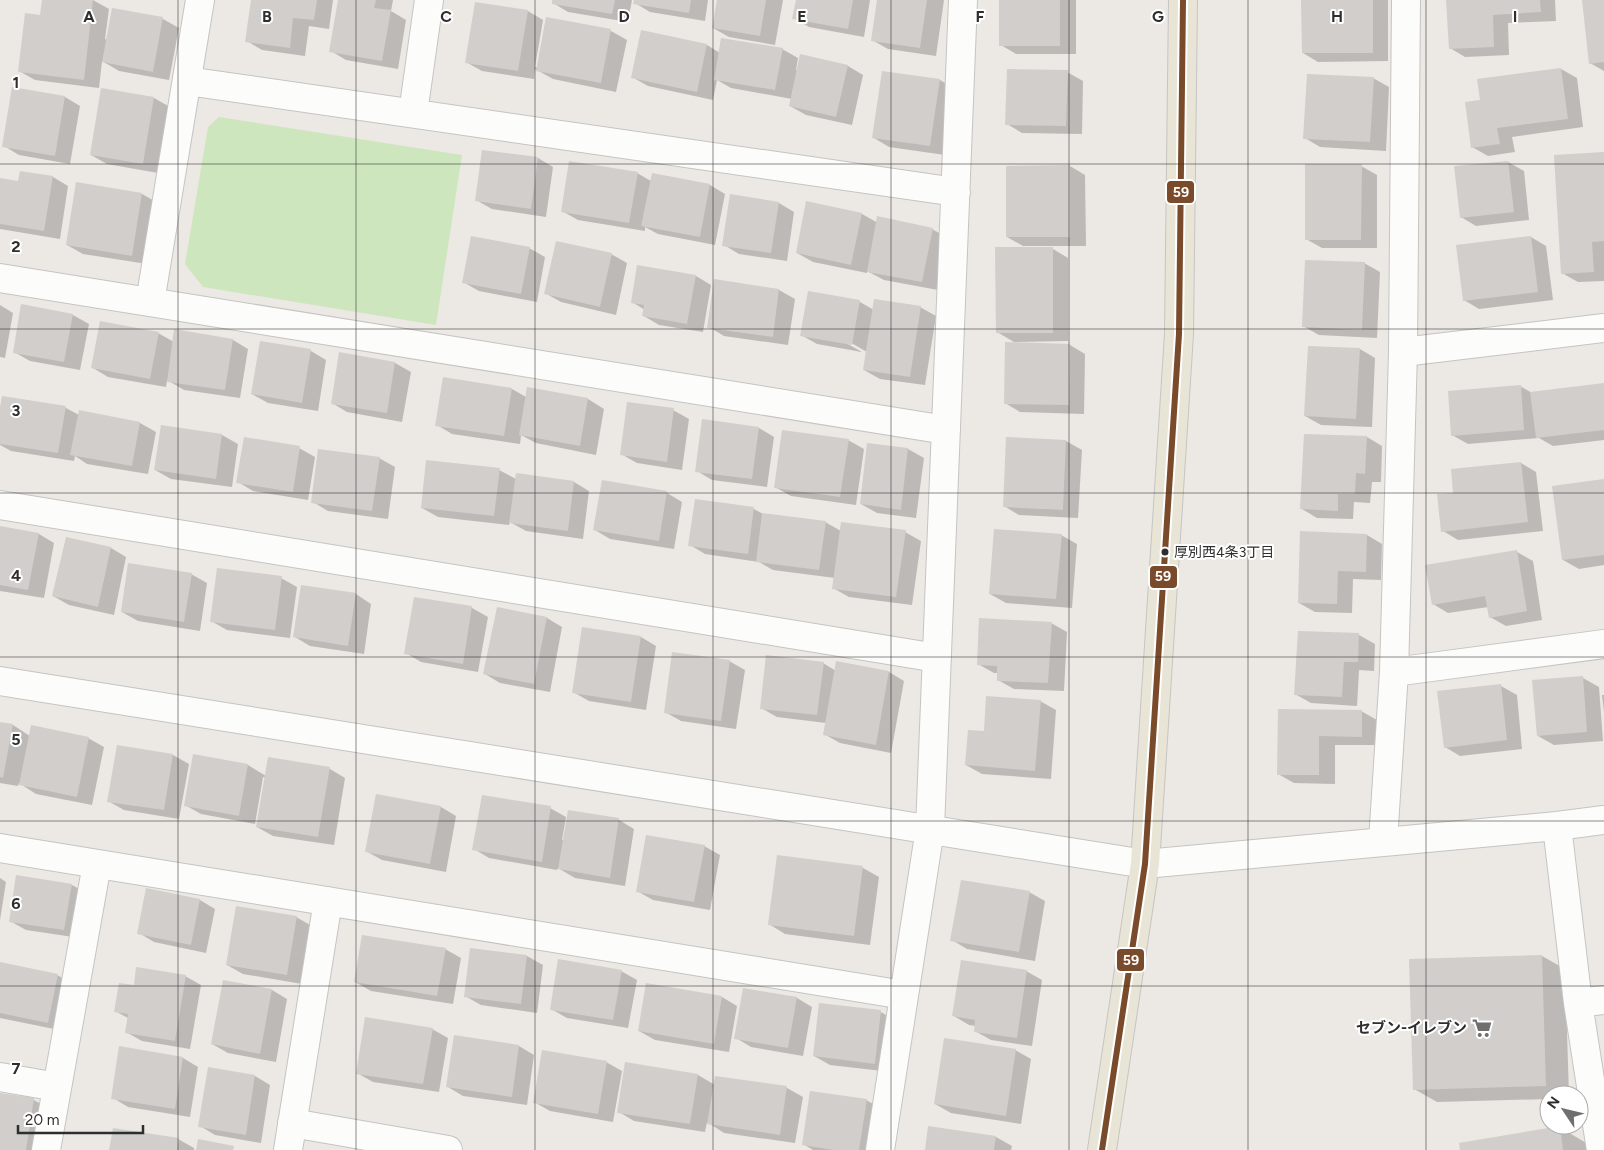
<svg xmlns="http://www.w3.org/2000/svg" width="1604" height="1150" font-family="Figtree,'Noto Sans JP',sans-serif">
  <rect width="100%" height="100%" fill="#ece8e4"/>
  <path fill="#cee6be" d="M219 117 462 155 436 325 203 287 185 264 208 127Z"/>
  <path fill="#0003" d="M43 0H93L109 9 105 39 107 40 113 9 163 19 179 28 169 80 119 71 102 61 99 88 35 80 19 71 41 16Z
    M252 0H333L329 29 309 26 305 56 262 50 247 41Z
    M340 0H393L391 11 406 20 398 69 346 60 331 51Z
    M553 0H632L628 22 568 12 553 3Z
    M635 0H708L705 21 650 12 635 3Z
    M718 0H783L775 45 729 37 713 28Z
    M797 0H870L864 37 809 27 794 18Z
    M878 0H944L936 56 888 49 872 40Z
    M1001 0H1076V54H1016L1001 45Z
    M1303 0H1388V61L1318 62 1303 53Z
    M1448 0H1555L1556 21 1508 23 1509 55 1465 57 1450 48Z
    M1583 0H1604V71L1590 63Z
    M528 11 543 20 535 67 538 68 547 18 611 31 627 40 616 92 553 79 535 69 534 79 482 71 466 62Z
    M707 45 720 53 782 49 798 58 796 70 798 71 848 66 863 75 852 125 806 115 790 106 792 99 731 88 717 80 713 100 648 86 632 77Z
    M1561 69 1577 78 1583 127 1512 137 1515 152 1488 156 1472 147 1481 101Z
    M1067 72 1083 81 1082 134 1022 133 1007 124Z
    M1373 78 1389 87 1386 151 1320 147 1305 138Z
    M940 80 955 89 945 155 889 147 874 138Z
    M13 88 65 97 80 106 70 164 19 155 4 146Z
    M103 89 154 98 170 107 158 173 107 164 91 155Z
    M1604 153V281L1578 282 1562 273Z
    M538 158 553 167 546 217 492 209 476 200Z
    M1508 162 1524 171 1529 220 1476 226 1461 217Z
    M1070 166 1085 175 1086 246H1023L1007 237Z
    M1361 166 1377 175V248H1322L1306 239Z
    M637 173 651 181 710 185 725 194 715 245 658 234 645 227V231L578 220 562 211Z
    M53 177 68 186 60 239 0 229V179L19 183Z
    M77 183 142 194 158 203 147 264 83 254 67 245Z
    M807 202 862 214 878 223 932 229 948 238 938 290 884 280 867 271V273L813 262 797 253Z
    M779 203 794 212 787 261 739 254 724 245Z
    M1531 237 1546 246 1553 300 1479 309 1464 300Z
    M529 248 545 257 537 302 479 291 463 282Z
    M1053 249 1068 258V341L1014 342 997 332Z
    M611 254 627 263 616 315 561 302 545 293Z
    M1364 263 1380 272 1377 338 1319 335 1303 326Z
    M696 276 711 285 703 332 659 325 644 316 645 310 632 302Z
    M715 280 779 290 795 299 788 345 724 336 709 327Z
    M860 302 874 310 920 307 936 316 925 385 880 379 864 370 867 352 848 341 846 343 862 352 817 344 801 335Z
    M0 305 13 313 5 358 0 357Z
    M22 306 73 315 89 324 80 370 30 361 14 352Z
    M158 333 174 342 233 340 248 349 240 398 184 390 167 380 166 387 108 377 93 368Z
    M1070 345 1085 354 1084 414 1020 412 1005 403Z
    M1360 349 1375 358 1372 427 1321 425 1305 416Z
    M311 351 326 360 318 411 268 403 252 394Z
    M340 354 395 363 411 372 402 422 347 412 332 403Z
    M1604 385V440L1553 446 1539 438 1468 444 1452 435 1520 386 1532 393Z
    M528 388 588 399 604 409 596 455 536 443 521 435 520 444 452 434 437 425 512 389 526 397Z
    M3 397 66 408 79 415 80 412 140 423 156 432 148 474 87 464 75 456 74 461 11 451 0 445V414Z
    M673 410 689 419 682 470 637 463 621 454Z
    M162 427 222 435 238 444 232 487 171 479 155 470Z
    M759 428 774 437 767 487 712 480 697 471Z
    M1367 437 1382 446 1381 482H1372L1370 503 1354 502 1353 519 1317 518 1302 509Z
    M1007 438 1066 441 1082 450 1078 518 1019 515 1004 506Z
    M848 440 864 449 856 505 791 496 775 487Z
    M868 444 908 449 924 458 916 518 877 513 861 504Z
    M299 448 315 457 308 500 253 491 238 482Z
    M379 458 395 467 388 519 328 511 313 502Z
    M1521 463 1536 472 1543 531 1458 540 1443 531 1454 494Z
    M499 470 516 479 574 482 589 491 583 539 526 531 510 522 509 525 438 517 422 508Z
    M1604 481V565L1579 569 1563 560Z
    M603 482 667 493 682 502 674 549 610 539 595 530Z
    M754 509 763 514 825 522 841 531 905 532 921 541 912 605 849 597 833 588 835 578 773 570 759 562 705 554 690 545Z
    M0 527 39 534 54 543 44 598 0 591Z
    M1061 535 1077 544 1072 608 1006 603 990 594Z
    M1367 535 1382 544 1381 580 1353 579 1352 613 1315 612 1299 603Z
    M111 548 126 557 114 615 69 605 53 596Z
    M1517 552 1533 561 1542 620 1506 626 1490 617 1488 607 1448 613 1433 604Z
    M191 574 207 583 200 631 138 621 122 612Z
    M281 578 297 587 290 638 227 630 211 621Z
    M302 587 356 594 371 604 364 654 310 646 295 637Z
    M415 598 472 608 488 617 478 672 421 662 406 653Z
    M498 608 547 618 562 627 550 692 500 683 485 674Z
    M1051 623 1067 632 1064 691 1014 689 998 680V673H994L978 664Z
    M1299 632 1359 635 1375 644 1374 671 1359 670 1357 706 1311 703 1295 694Z
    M641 637 656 646 646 710 589 701 573 692Z
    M729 661 745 670 736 729 681 721 665 712Z
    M823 663 836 671 837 663 889 672 904 681 891 753 840 743 824 734 826 723 777 717 761 708Z
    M1583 678 1599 687 1603 741 1554 745 1538 736Z
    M1501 686 1517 695 1522 749 1460 756 1445 747Z
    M1602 695H1604V712Z
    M1040 701 1056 710 1051 779 982 774 966 765 985 732Z
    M1279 711H1361L1377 720V745H1335V784L1294 783 1278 774Z
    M0 723 13 725 30 736 88 738 104 747 92 805 36 794 19 783 18 786 0 783Z
    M118 746 173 755 189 764 179 819 124 810 108 801Z
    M194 756 248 765 266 776 330 769 345 778 334 845 273 836 257 827 266 778 263 777 255 824 201 814 185 805Z
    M441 807 456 816 446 872 382 860 366 851Z
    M550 808 566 817 562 840H565L569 812 619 820 634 829 625 886 575 878 558 868 557 870 489 858 474 849Z
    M704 846 720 855 710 910 653 900 637 891Z
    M778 857 863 868 879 877 870 945 785 934 769 924Z
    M17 876 72 885 88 894 80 938 26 930 10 921Z
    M0 878 6 882 0 920Z
    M1029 892 1045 901 1035 961 967 949 952 940Z
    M200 900 215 909 206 953 154 942 139 933Z
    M296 917 312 926 302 984 243 974 227 965Z
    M445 949 461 958 453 1004 371 991 355 982Z
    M472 949 527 956 543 965 537 1013 481 1005 465 996Z
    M1542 956 1565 969 1569 1095H1549V1099L1437 1102 1414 1089 1410 960Z
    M0 964 57 975 73 984 64 1031 0 1018Z
    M621 971 637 980 628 1028 567 1018 551 1009Z
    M1026 971 1042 980 1032 1046 991 1040 975 1031 976 1026 969 1025 954 1016Z
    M185 976 201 985 190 1049 142 1041 126 1032 128 1018 115 1011 135 986Z
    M224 981 272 990 287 999 276 1062 228 1053 212 1044Z
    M744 989 797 998 812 1007 803 1056 751 1047 736 1038Z
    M722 997 737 1006 729 1052 655 1040 639 1031Z
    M881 1012 896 1021 891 1072 830 1065 814 1056Z
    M432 1029 448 1038 439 1092 373 1082 357 1073Z
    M519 1046 534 1055 527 1105 463 1096 448 1087Z
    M1015 1050 1031 1059 1021 1124 951 1113 935 1104Z
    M183 1058 198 1067 190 1117 128 1107 113 1098Z
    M606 1062 622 1071 613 1122 550 1111 534 1102Z
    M698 1075 715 1085 716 1077 787 1088 803 1097 795 1143 724 1133 707 1122 705 1132 634 1121 619 1112Z
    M255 1076 270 1085 261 1143 215 1135 200 1126Z
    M0 1095 34 1100 49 1109 43 1150H0Z
    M866 1100 882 1109 876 1150H813L803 1144Z
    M929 1127 996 1137 1012 1146 1011 1150H926Z
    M1559 1127 1588 1144 1589 1150H1461Z
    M178 1139 194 1148V1150H111Z"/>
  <path fill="#d1cecb" d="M42 0H93L84 80 18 72 25 13 40 15Z
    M251 0H317L314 20 293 18 290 48 245 42Z
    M338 0H376L374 8 391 10 382 61 329 52Z
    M552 0H615L612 14 552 4Z
    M634 0H691L689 13 633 4Z
    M717 0H766L760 36 712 28Z
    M796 0H853L848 29 792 19Z
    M877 0H927L920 48 871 41Z
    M999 0H1060V46H999Z
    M1301 0H1373V53H1302Z
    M1446 0H1540L1541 12 1493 15 1494 47 1449 49Z
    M1582 0H1604V62L1589 64Z
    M475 2 528 10 518 71 465 63Z
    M112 8 163 17 153 72 102 62Z
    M546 17 611 29 601 83 536 71Z
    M641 30 707 44 697 92 631 78Z
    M721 38 783 48 775 90 714 80Z
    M800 54 848 65 836 117 789 106Z
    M1561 68 1568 119 1497 128 1500 144 1471 148 1465 102 1480 100 1477 79Z
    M1007 69 1068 70 1066 126 1005 125Z
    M882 71 940 79 930 146 872 138Z
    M1307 74 1374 77 1370 142 1303 139Z
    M12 87 65 96 55 156 2 147Z
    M101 88 154 97 143 164 90 155Z
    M482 150 538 157 531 209 475 201Z
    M1604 152V241L1592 242 1594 272 1561 274 1554 155Z
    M569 161 638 172 629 223 561 212Z
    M1508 161 1514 212 1460 218 1454 166Z
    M1305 164H1362L1361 240H1305Z
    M1070 165V237H1006V166Z
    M20 171 53 176 44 231 0 224V178L18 181Z
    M652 173 710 184 700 237 641 226Z
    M76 182 142 193 132 256 66 245Z
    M730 194 779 202 771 253 722 246Z
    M806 201 862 213 851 265 796 253Z
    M877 216 933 228 922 282 867 272Z
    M471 236 530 247 521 294 462 283Z
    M1531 236 1538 292 1463 301 1456 245Z
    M556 241 612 253 600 307 544 294Z
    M995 247H1053V333H996Z
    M1305 260 1365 262 1362 330 1302 327Z
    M637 265 696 275 687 324 642 316 644 305 631 303Z
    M714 279 779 289 773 337 707 328Z
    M808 291 860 300 852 345 800 336Z
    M874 299 921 306 910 377 863 370Z
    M21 304 73 314 64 362 13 353Z
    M100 321 159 332 150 379 91 368Z
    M174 329 233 339 225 390 167 382Z
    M260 341 311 349 302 403 251 394Z
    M1005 342 1070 344 1069 405 1004 404Z
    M1308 346 1360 348 1356 419 1304 416Z
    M339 352 395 362 387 413 331 404Z
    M443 377 512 388 504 436 435 426Z
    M1604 383V430L1536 438 1530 392Z
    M1521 385 1524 430 1451 436 1448 391Z
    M527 387 588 398 580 446 519 435Z
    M2 396 66 406 58 453 0 444V407Z
    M627 402 674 408 667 462 620 455Z
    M79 410 140 422 132 466 70 455Z
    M702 419 759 427 752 479 695 472Z
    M161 425 222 434 216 479 154 470Z
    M782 430 849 439 840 497 774 488Z
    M1304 434 1367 436 1365 474 1356 473 1355 494H1338V511L1300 509Z
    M244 437 300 446 293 492 236 483Z
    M1006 437 1066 440 1063 510 1003 507Z
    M867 443 908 448 901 510 860 504Z
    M318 449 380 457 372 511 311 503Z
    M426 460 500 468 494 516 421 508Z
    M1521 462 1528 522 1441 532 1437 494 1453 493 1451 469Z
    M516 473 574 481 568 531 509 523Z
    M1604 479V555L1562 560 1552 486Z
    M602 480 667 491 659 541 593 530Z
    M695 499 754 507 748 554 688 546Z
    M762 513 826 521 819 570 756 562Z
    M841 522 906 530 896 597 832 589Z
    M0 526 39 533 28 590 0 585Z
    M994 529 1062 534 1056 599 989 594Z
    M1300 531 1367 534 1366 572 1338 571 1337 604 1298 603Z
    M66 537 111 547 98 607 52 596Z
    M1517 550 1527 611 1489 618 1485 596 1432 605 1425 565Z
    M128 563 192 573 184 622 121 612Z
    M217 568 282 576 275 630 210 622Z
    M301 585 356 593 348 646 293 637Z
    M414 597 472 606 463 664 404 654Z
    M497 607 547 617 534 684 483 674Z
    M979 618 1052 622 1048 683 997 681V666L977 665Z
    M582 627 641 636 631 702 572 693Z
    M1298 631 1359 633 1358 662H1344L1342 697 1294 695Z
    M672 652 730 660 721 721 664 713Z
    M766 655 824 662 817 715 760 709Z
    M836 661 889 671 876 745 823 735Z
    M1583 676 1587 732 1537 736 1532 680Z
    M1501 684 1507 740 1444 748 1437 691Z
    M986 696 1041 700 1035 771 965 765 968 730 984 731Z
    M1278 709 1362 710V737L1319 736V775H1277Z
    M0 722 13 724 3 778 0 777Z
    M31 725 89 737 77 797 19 785Z
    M117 745 173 754 164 810 107 802Z
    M193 754 248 764 239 816 184 806Z
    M268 757 330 767 318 837 256 827Z
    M376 794 441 806 430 864 365 852Z
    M482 795 551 806 542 862 472 850Z
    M568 810 619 818 610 878 558 869Z
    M646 835 705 845 694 902 636 892Z
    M777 855 863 866 854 936 768 925Z
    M16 875 72 884 64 930 9 922Z
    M961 880 1030 891 1019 952 950 941Z
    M146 888 200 899 191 945 137 934Z
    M236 906 297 916 287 975 226 965Z
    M362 935 446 948 437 996 354 982Z
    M470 948 527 955 521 1004 464 997Z
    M1542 955 1546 1086 1413 1090 1409 959Z
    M558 959 622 970 613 1020 550 1010Z
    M961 960 1027 970 1017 1038 974 1032 975 1020 952 1016Z
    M0 962 58 974 48 1023 0 1013Z
    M136 967 186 975 175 1041 125 1033 128 1014 114 1012 119 983 134 985Z
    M223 980 272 989 260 1054 211 1044Z
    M646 983 722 996 714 1044 638 1031Z
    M743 988 797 997 788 1048 734 1039Z
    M819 1003 881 1010 875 1064 813 1056Z
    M365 1017 433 1028 423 1084 356 1074Z
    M454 1035 519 1045 512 1097 446 1087Z
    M944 1038 1016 1049 1006 1116 934 1104Z
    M119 1046 183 1057 175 1109 111 1099Z
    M542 1050 607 1061 598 1114 533 1103Z
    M625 1062 698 1074 690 1124 617 1113Z
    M208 1067 255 1075 246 1135 198 1127Z
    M715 1076 787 1086 780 1135 707 1124Z
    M810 1091 867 1099 859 1150H834L802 1145Z
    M0 1093 34 1098 26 1150H0Z
    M928 1126 996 1136 994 1150H925Z
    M1560 1126 1563 1150H1460L1459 1143Z
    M113 1128 179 1138 177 1150H109Z
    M198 1139 234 1146 233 1150H196Z"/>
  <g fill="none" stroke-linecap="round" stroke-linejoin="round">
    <defs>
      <path id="street" d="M187 81 956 192
        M413 113 429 0
        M0 278 946 430
        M150 302 200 0
        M1403 352 1604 328
        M0 505 937 658
        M1394 672 1604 644
        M0 681 1145 864 1557 826 1604 820
        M1557 826 1578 1003 1601 1150
        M1383 841 1394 672 1403 352 1406 0
        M0 848 904 995
        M1578 1003 1604 1000
        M0 1077 57 1087
        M292 1123 448 1150
        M46 1150 97 864
        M288 1150 328 901
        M880 1150 930 829 963 0"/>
      <path id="primary" d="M1102 1150 1145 864 1179 334 1183 0"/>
    </defs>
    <use href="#street" stroke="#c5c4c5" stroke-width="30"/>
    <use href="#primary" stroke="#c6c5c4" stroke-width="30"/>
    <use href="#street" stroke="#fcfcfb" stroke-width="28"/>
    <use href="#primary" stroke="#e8e4d6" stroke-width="28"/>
    <defs>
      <path id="bus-1" d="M1102 1150 1145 864 1179 334 1183 0"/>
    </defs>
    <use href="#bus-1" stroke="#fff" stroke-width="10"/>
    <use href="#bus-1" stroke="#7a4b2a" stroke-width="6"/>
  </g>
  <path fill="none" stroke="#2e2e2e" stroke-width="1" stroke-opacity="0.55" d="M178 0V1150M356 0V1150M535 0V1150M713 0V1150M891 0V1150M1069 0V1150M1248 0V1150M1426 0V1150M0 164H1604M0 329H1604M0 493H1604M0 657H1604M0 821H1604M0 986H1604"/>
  <defs>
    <symbol id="supermarket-bare" viewBox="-9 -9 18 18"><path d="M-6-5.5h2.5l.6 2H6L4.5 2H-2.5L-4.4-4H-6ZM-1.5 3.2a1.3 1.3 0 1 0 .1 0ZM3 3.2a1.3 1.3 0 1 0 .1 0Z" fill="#706f6e" stroke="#fff" stroke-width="2.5" paint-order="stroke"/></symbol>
  </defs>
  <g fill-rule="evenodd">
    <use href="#supermarket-bare" x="1468" y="1014" width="28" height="28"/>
  </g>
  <circle fill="#2e2e2e" stroke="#fff" stroke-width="2" cx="1165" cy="552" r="4.5"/>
  <g text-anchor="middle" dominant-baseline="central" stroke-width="4" stroke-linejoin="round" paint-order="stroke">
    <g font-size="14" fill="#2e2e2e" stroke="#fff" text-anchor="start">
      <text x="1174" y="552">厚別西4条3丁目</text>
    </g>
    <g font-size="15" font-weight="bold" fill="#2e2e2e" stroke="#fff" text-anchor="end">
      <text x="1467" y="1028">セブン-イレブン</text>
    </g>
  </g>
  <g font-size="16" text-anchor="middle" font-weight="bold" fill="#2e2e2e" stroke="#fff" stroke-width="4" stroke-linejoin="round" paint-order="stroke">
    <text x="89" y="22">A</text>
    <text x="267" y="22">B</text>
    <text x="446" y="22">C</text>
    <text x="624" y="22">D</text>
    <text x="802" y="22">E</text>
    <text x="980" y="22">F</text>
    <text x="1158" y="22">G</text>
    <text x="1337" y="22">H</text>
    <text x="1515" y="22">I</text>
    <text x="16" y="88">1</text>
    <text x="16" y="252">2</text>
    <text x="16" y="416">3</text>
    <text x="16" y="581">4</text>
    <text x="16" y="745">5</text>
    <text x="16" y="909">6</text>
    <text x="16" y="1074">7</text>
  </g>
  <g stroke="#fff" stroke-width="2">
    <rect x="1166" y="180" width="29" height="24" rx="5" fill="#7a4b2a"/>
    <rect x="1149" y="565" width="29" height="24" rx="5" fill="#7a4b2a"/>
    <rect x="1116" y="948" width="29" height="24" rx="5" fill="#7a4b2a"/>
  </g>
  <g font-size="14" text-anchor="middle" font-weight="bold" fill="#fff">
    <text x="1181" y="197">59</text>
    <text x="1163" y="581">59</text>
    <text x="1131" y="965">59</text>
  </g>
  <g transform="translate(1564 1110) rotate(305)"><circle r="24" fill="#ffffff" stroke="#ababab"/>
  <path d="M0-4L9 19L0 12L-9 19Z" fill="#706f6e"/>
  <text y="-8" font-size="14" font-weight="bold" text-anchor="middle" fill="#2e2e2e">N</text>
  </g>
  <path d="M18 1125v8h125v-8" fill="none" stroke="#2e2e2e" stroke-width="2.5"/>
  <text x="25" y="1125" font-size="15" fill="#2e2e2e" stroke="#ffffff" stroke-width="4" paint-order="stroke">20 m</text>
</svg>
